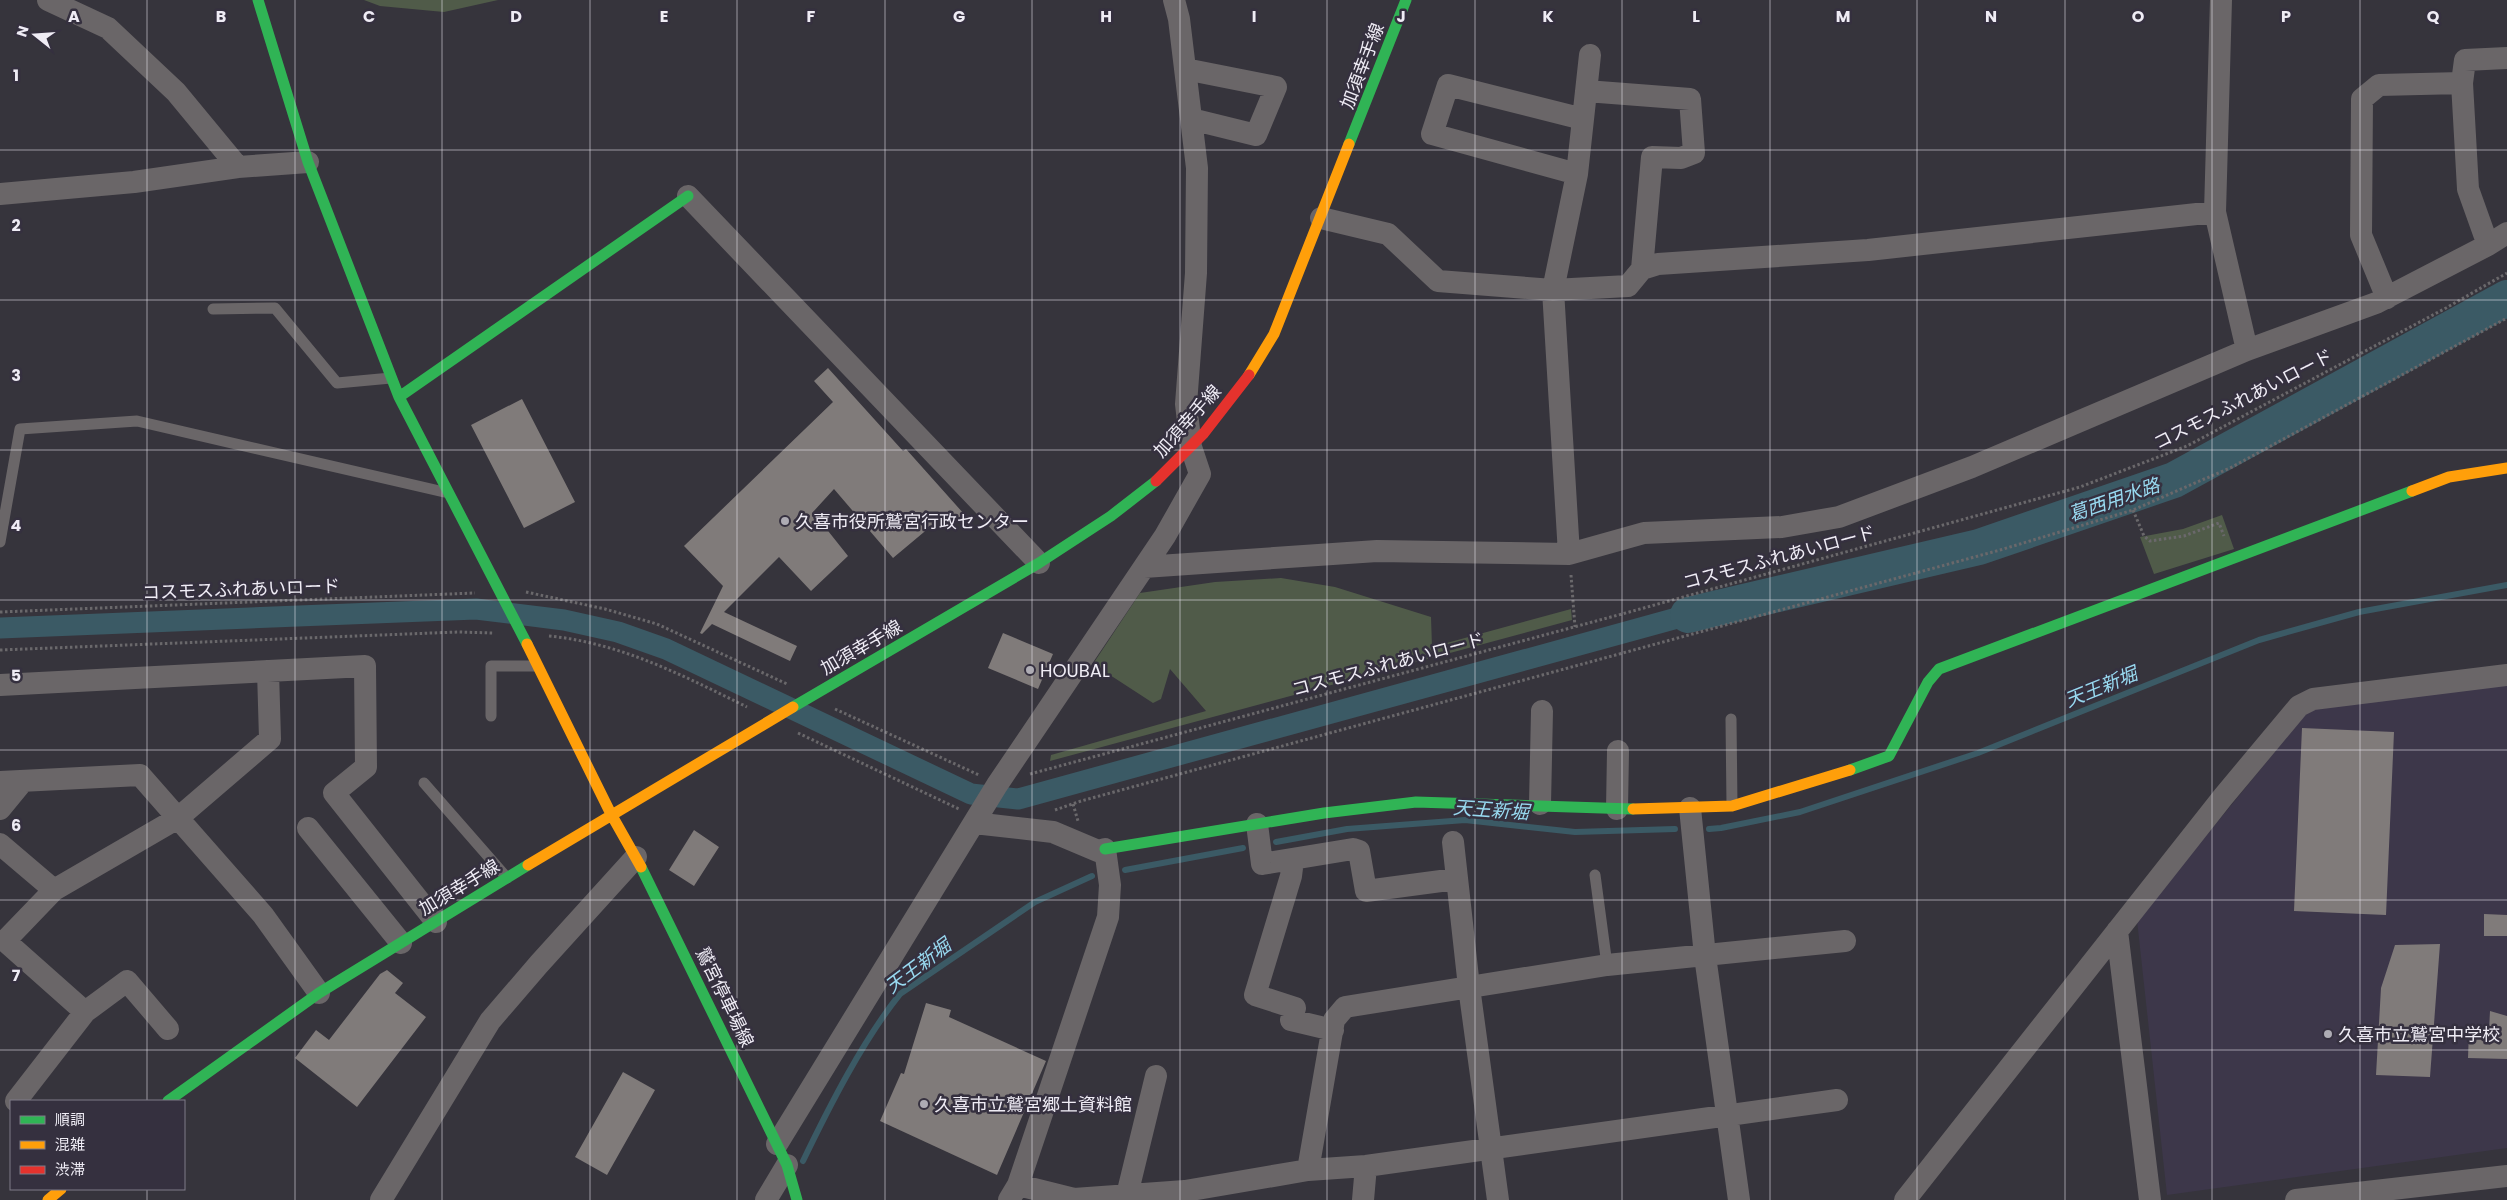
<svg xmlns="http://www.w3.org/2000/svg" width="2507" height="1200" font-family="Poppins,'Noto Sans JP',sans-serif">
  <rect width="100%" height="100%" fill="#36343c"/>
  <path fill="#3d374a" d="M2507 685V1148L2167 1195 2137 920 2310 709Z"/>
  <path fill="#505b49" d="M364 0H498L444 12 380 6Z
    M2222 515 2234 549 2154 574 2140 537 2183 529Z
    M1281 578 1335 587 1431 617 1432 647 1571 609 1572 620 1050 761 1051 755 1206 711 1170 669 1161 699 1153 703 1093 664 1140 593 1215 582Z"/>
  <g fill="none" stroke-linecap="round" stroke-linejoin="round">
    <path stroke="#3b5a65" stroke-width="6" d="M1709 829 1721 828 1800 812 1978 753 2259 640 2359 612 2507 585
      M1276 842 1347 829 1465 820 1575 832 1675 829
      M1125 870 1243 848
      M803 1161C829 1107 863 1040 900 994L1035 902 1092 876"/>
    <path stroke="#3b5a65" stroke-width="21" d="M0 628 476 609 564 620 618 632 666 649 971 794 1018 799 1688 615"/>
    <path stroke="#3b5a65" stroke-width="36" d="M1688 615 1979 547 2174 480 2507 298"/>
  </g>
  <path fill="#807b7a" d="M828 368 903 451 906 449 964 514 950 525 942 517 893 558 834 489 813 512 848 556 811 591 779 557 724 612 797 646 790 661 712 624 702 634 700 633 723 586 684 546 833 402 814 381Z
    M522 399 575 502 524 528 471 425Z
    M1003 633 1053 654 1038 689 988 668Z
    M2302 728 2394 732 2386 915 2294 911Z
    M694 830 719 847 694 886 669 870Z
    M2484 914 2507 915V936H2484Z
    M2440 944 2430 1077 2376 1075 2381 988 2395 945Z
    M387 970 403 983 395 993 426 1017 357 1107 295 1058 316 1030 329 1040 380 974Z
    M926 1003 951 1010 949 1017 1046 1061 997 1175 880 1121 901 1073 904 1074Z
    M2490 1011 2507 1016V1059L2468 1058 2469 1030 2489 1031Z
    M623 1072 655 1090 607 1175 575 1157Z"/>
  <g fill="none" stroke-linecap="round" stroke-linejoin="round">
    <path stroke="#6a686b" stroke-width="3" stroke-dasharray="2.5 2.5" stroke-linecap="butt" d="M2133 510 2144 536 2150 541 2184 536 2219 523 2224 536
      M1571 575 1575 627
      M526 592 605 609 657 624 787 684
      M0 612 475 593
      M549 636C621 643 684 676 747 707
      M0 650 458 632 494 633
      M835 709 979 775
      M798 733 959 809
      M1030 774 1622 614 2080 487 2187 446 2446 308 2507 273
      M1073 804 1078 821
      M1055 810 1081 801 2000 550 2133 510 2232 467 2507 318"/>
    <path stroke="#6a6668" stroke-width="11" d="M213 309 275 308 337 383 391 378
      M0 542 20 429 137 421 444 492
      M491 716V666H536
      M1731 719 1732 805
      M424 783 507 878
      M1595 875 1607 965"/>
    <path stroke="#6a6668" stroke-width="22" d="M48 0 108 28 176 92 238 167
      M2221 0 2215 212 2247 350
      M1185 69 1276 87 1256 135 1191 119
      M2462 83 2465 60 2507 58
      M1586 91 1690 99 1694 153 1681 158 1652 157 1642 269
      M1577 174 1432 134 1448 85 1583 119
      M0 194 134 182 238 167 308 162
      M688 196 1039 563
      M1321 218 1388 234 1438 281 1553 290 1628 286 1642 269 1658 264 1868 250 2215 212
      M2387 298 2361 235 2362 99 2379 85 2462 83 2468 189 2488 245
      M1569 554 1553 290 1577 174 1590 55
      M1144 567 1377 551 1569 554 1644 533 1782 527 1839 517 1972 467 2247 350 2376 303 2488 245 2507 233
      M0 685 365 666 366 767 334 793 436 922
      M0 782 140 775 263 915 319 993
      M1540 804 1542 711
      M1690 808 1705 956 1739 1200
      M0 809 23 781
      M1617 809 1618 751
      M974 823 1053 832 1098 851 1105 849 1110 885 1108 917 1018 1185 1009 1200
      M1257 824 1262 864 1353 849 1359 851 1366 891 1456 879
      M308 828 401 943
      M1453 842 1469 987 1498 1200
      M0 844 54 890 178 818 270 739 268 671
      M1293 860 1291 876 1255 995 1295 1008 1291 1020 1333 1030
      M54 890 5 941 85 1012 127 981 168 1029
      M2117 931 2150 1200
      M16 1101 85 1012
      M777 1144 997 785 1165 536 1200 474 1191 447 1186 404 1196 273 1197 168 1179 19 1174 0
      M1308 1170 1334 1020 1345 1007 1607 965 1845 941
      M1018 1185 1074 1199 1185 1191 1308 1170 1366 1166 1837 1100
      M1127 1195 1156 1076
      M381 1200 490 1021 539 964 636 857
      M766 1200 787 1165
      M1363 1200 1366 1166
      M1905 1200 2223 797 2299 706 2313 699 2507 675
      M2296 1200 2507 1176"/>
    <path stroke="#30b455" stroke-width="11" d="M258 0 308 162 399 397 527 644
      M1349 144 1406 0
      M399 397 688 196
      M793 707 1039 563 1111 516 1156 481
      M1850 770 1889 756 1928 682 1939 669 2412 491
      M1105 849 1324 813 1416 802 1633 809
      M641 867 787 1165 797 1200
      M168 1101 319 993 528 865"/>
    <path stroke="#ff9f0a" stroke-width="11" d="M1249 375 1274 334 1349 144
      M2412 491 2449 477 2507 468
      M527 644 611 814 641 867
      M1633 809 1732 806 1850 770
      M528 865 793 707
      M48 1200 61 1189"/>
    <path stroke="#e5322d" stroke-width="11" d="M1156 481 1204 433 1249 375"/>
  </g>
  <path fill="none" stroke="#efecf5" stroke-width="1" stroke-opacity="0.55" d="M147 0V1101M295 0V1200M442 0V1200M590 0V1200M737 0V1200M885 0V1200M1032 0V1200M1180 0V1200M1327 0V1200M1475 0V1200M1622 0V1200M1770 0V1200M1917 0V1200M2065 0V1200M2212 0V1200M2360 0V1200M0 150H2507M0 300H2507M0 450H2507M0 600H2507M0 750H2507M0 900H2507M0 1050H2507M147 1189V1200"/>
  <g fill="#aeacb4" stroke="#35303f" stroke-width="2">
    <circle cx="785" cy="521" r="5"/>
    <circle cx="1030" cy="670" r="5"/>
    <circle cx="2328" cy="1034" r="5"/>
    <circle cx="924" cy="1104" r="5"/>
  </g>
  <g text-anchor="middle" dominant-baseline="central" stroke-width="5" stroke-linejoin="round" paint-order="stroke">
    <g font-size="18" fill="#efecf5" stroke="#35303f">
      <text transform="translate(1362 66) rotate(-69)">加須幸手線</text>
      <text transform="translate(2243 399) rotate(-27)">コスモスふれあいロード</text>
      <text transform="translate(1187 421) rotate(-48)">加須幸手線</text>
      <text transform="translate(1779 557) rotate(-15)">コスモスふれあいロード</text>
      <text transform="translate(241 589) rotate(-2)">コスモスふれあいロード</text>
      <text transform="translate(861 647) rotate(-30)">加須幸手線</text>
      <text transform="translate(1388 664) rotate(-15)">コスモスふれあいロード</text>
      <text transform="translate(459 887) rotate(-31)">加須幸手線</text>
      <text transform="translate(725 997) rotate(64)">鷲宮停車場線</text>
    </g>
    <g font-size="18" fill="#efecf5" stroke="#35303f" text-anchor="start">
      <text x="795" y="521">久喜市役所鷲宮行政センター</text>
      <text x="1040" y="670">HOUBAL</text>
      <text x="2338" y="1034">久喜市立鷲宮中学校</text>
      <text x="934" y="1104">久喜市立鷲宮郷土資料館</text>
    </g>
    <g font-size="19" font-style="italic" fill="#98d9f0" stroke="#35303f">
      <text transform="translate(2114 500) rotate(-19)">葛西用水路</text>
      <text transform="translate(2101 687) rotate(-22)">天王新堀</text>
      <text transform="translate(1491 810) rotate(4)">天王新堀</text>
      <text transform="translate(918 966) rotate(-37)">天王新堀</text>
    </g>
  </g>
  <g font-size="16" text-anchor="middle" font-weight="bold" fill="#efecf5" stroke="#35303f" stroke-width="5" stroke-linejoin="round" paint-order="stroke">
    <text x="74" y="22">A</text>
    <text x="221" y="22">B</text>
    <text x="369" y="22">C</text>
    <text x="516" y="22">D</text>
    <text x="664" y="22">E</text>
    <text x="811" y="22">F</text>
    <text x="959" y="22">G</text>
    <text x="1106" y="22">H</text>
    <text x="1254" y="22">I</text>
    <text x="1401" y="22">J</text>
    <text x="1548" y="22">K</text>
    <text x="1696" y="22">L</text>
    <text x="1843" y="22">M</text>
    <text x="1991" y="22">N</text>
    <text x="2138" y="22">O</text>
    <text x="2286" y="22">P</text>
    <text x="2433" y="22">Q</text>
    <text x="16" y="81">1</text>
    <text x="16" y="231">2</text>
    <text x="16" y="381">3</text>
    <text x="16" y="531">4</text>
    <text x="16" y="681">5</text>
    <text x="16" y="831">6</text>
    <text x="16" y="981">7</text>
  </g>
  <rect x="10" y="1100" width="175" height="90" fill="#35303f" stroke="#7f7b88"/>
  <rect x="20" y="1116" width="25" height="8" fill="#30b455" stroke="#7f7b88"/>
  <text x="55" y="1125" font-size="15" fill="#efecf5">順調</text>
  <rect x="20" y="1141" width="25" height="8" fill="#ff9f0a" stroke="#7f7b88"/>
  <text x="55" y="1150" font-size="15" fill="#efecf5">混雑</text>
  <rect x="20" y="1166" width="25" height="8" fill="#e5322d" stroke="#7f7b88"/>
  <text x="55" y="1175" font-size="15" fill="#efecf5">渋滞</text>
  <g transform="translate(35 35) rotate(287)" stroke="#35303f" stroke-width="4" paint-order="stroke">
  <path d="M0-4L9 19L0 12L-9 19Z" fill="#efecf5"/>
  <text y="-8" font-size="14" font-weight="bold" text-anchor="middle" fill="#efecf5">N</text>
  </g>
</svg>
